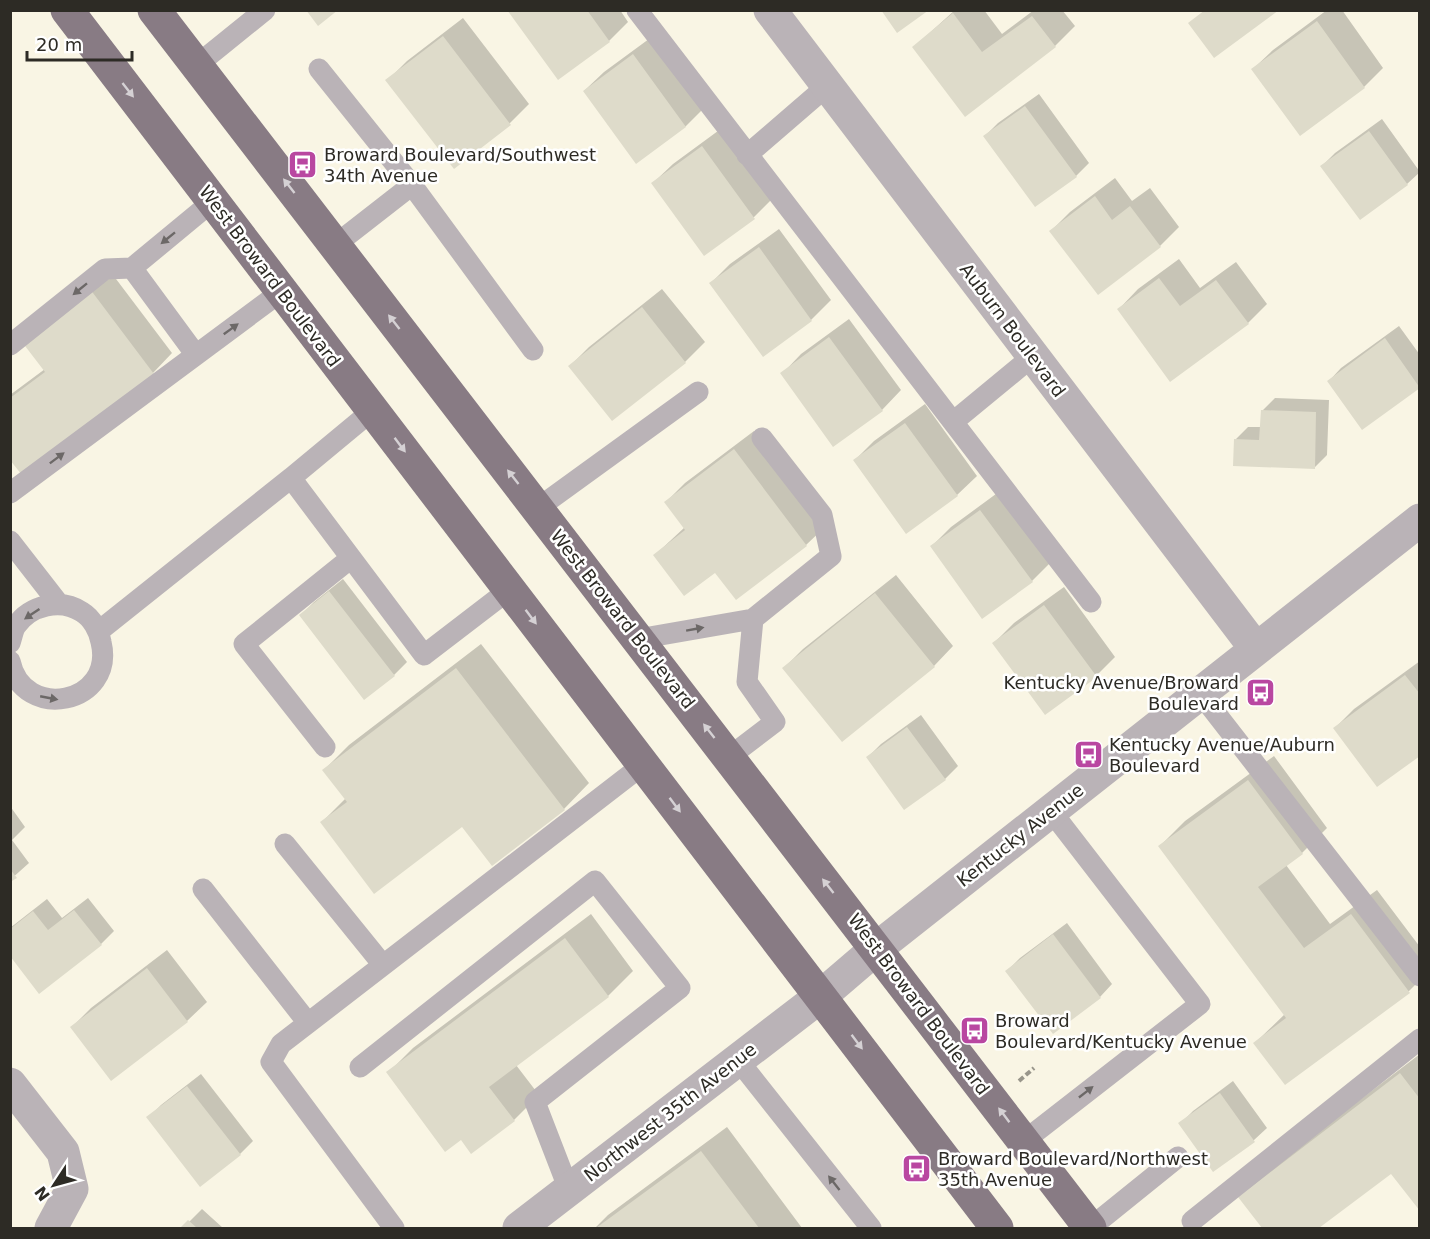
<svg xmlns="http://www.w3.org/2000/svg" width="1430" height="1239" font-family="'DejaVu Sans',sans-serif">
  <rect width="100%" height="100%" fill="#f9f5e4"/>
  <path fill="#0003" d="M509 10H620L628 22 609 41Z
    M955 10H984L1002 34 1034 10H1062L1075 26 1055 46 966 115 914 47Z
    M1327 10H1342L1383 68 1364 87 1253 69 1273 50Z
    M463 18 529 104 510 123 454 167 387 81 407 61Z
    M653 36 705 107 686 126 637 162 584 91 604 72Z
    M1039 94 1089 163 1076 176 985 136 998 123Z
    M1382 119 1420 172 1407 184 1360 218 1322 166 1335 153Z
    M722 128 773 198 754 217 704 254 653 183 673 164Z
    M1115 178 1132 201 1150 188 1179 227 1160 246 1051 231 1070 212Z
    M779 229 831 300 811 320 763 355 711 283 730 264Z
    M1179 259 1200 288 1236 262 1267 304 1248 323 1119 309 1138 289Z
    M110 271 172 353 153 373 10 458V395L45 369 24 342Z
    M662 289 705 342 685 362 612 419 570 366 589 347Z
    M849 319 901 390 882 410 782 374 801 354Z
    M1399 326 1420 355V386L1362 427 1329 381 1341 368Z
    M1275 398 1329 400 1327 455 1314 468 1235 440 1248 427H1262V411Z
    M925 404 977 476 957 495 855 460 874 441Z
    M754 431 826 526 806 545 736 598 715 570 655 555 685 527 666 502 685 483Z
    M1000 491 1051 562 1032 581 932 546 951 527Z
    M896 575 953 646 934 666 842 740 784 668 803 649Z
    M343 579 407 662 394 675 301 615 314 602Z
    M1064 587 1115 657 1096 676 994 643 1014 623Z
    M481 644 589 783 564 809 462 825 322 822 346 798 324 770 349 745Z
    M1420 661V754L1335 728 1354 709Z
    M921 715 958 766 945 779 868 757 881 744Z
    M1274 756 1327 828 1302 853 1286 865 1330 924 1377 890 1420 947V980L1409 991 1255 1043 1285 1014 1160 846 1185 821Z
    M10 806 25 827 12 840 29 863 10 880Z
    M88 898 114 931 101 944 10 954V928L47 899 62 918Z
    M591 914 633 971 608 996 516 1065 539 1095 514 1120 461 1138 388 1073 413 1048Z
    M1067 923 1112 984 1100 997 1007 971 1020 958Z
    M167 950 207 1002 187 1021 111 1079 72 1027 91 1008Z
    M1420 1054V1209L1391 1172 1316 1228H1264L1240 1197 1265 1172Z
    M201 1074 253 1141 240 1154 200 1185 148 1118 161 1105Z
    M1233 1081 1267 1128 1254 1140 1214 1170 1180 1124 1193 1111Z
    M727 1127 802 1228H595L608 1215Z
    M202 1209 223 1228H183Z"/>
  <path fill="#dedbca" d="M306 10H338L318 26Z
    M507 10H587L610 42 558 80Z
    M881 10H929L897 33Z
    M1205 10H1279L1214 58 1188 23Z
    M953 13 982 52 1032 16 1056 47 965 117 912 47Z
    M1317 21 1365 88 1300 136 1251 69Z
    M443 36 511 125 454 169 385 80Z
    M633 54 686 127 636 164 583 91Z
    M1025 106 1077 177 1035 207 983 136Z
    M1369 131 1408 185 1360 220 1320 166Z
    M702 146 755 219 704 256 651 183Z
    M1095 196 1112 220 1130 206 1161 247 1098 295 1049 231Z
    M759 247 812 321 763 357 709 283Z
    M1159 278 1180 306 1216 280 1249 324 1170 382 1117 309Z
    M90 289 154 374 22 475 10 460V398L45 372 22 342Z
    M642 307 686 363 612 421 568 366Z
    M829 337 883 411 833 447 780 373Z
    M1385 338 1420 388 1362 430 1327 381Z
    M1261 410 1316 412 1315 469 1233 466 1234 439 1259 440Z
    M905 423 958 496 906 534 853 460Z
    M734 449 807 546 736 600 715 573 684 596 653 555 685 530 664 502Z
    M980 510 1033 582 982 619 930 546Z
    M329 591 395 676 364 700 299 615Z
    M875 593 935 667 842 742 782 668Z
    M1044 605 1097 677 1045 715 992 643Z
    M456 668 565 810 492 866 462 827 374 894 320 822 347 802 322 770Z
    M1405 675 1420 694V756L1377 787 1333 728Z
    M907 727 946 780 904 810 866 757Z
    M1248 780 1303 854 1258 887 1304 948 1351 914 1410 993 1285 1085 1253 1043 1286 1018 1158 846Z
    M10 869 17 878 10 882Z
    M74 910 102 945 39 994 10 956V929L33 911 48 930Z
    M1053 934 1101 998 1053 1034 1005 971Z
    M565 938 609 997 489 1087 515 1121 471 1154 461 1140 445 1152 386 1072Z
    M147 968 188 1022 111 1081 70 1027Z
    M1400 1073 1420 1099V1211L1391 1174 1319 1228H1262L1238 1197Z
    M187 1086 241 1155 200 1187 146 1117Z
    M1220 1093 1255 1142 1213 1172 1178 1123Z
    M701 1151 759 1228H596Z
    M188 1220 197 1228H180Z"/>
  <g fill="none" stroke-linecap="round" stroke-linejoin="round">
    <path stroke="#99968b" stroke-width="4" stroke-dasharray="6 3" stroke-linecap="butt" d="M1019 1081 1034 1068"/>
    <path stroke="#bab3b7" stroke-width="21" d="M637 10 1091 602
      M197 65 265 10
      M319 69 412 185 335 245
      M747 155 827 86
      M412 185 533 350
      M10 345 105 269 132 268
      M196 355 132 268 213 201
      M373 410 291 478 424 655 510 589
      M953 422 1033 356
      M10 493 282 291
      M538 508 698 392
      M10 541 59 604
      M99 631 291 478
      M638 639 753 619
      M10 643C12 638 13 630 16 626 30 605 61 598 82 612 92 618 99 631 101 642 116 704 23 723 10 661
      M1200 693 1420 976
      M325 747 244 644 351 558
      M729 757 775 722 747 682 753 619 831 556 822 515 762 438
      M285 844 383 965
      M203 889 308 1023
      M738 1060 871 1228
      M360 1067 595 881 680 988 535 1102 569 1190
      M1024 1141 1200 1004 1051 811
      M1192 1221 1420 1039
      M394 1228 271 1062 281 1044 644 764
      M1090 1228 1178 1157"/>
    <path stroke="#bab3b7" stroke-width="33" d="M770 10 1256 649
      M10 1084 63 1152 72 1189 51 1228
      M519 1228 821 996 877 948 1420 520"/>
    <path stroke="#887b84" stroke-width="33" d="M67 10 997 1228
      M154 10 1090 1228"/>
  </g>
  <defs><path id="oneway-solid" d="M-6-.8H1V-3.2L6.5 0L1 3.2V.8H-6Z" transform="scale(1.5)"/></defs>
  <g fill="#d5d1d4">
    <use href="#oneway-solid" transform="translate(128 90) rotate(52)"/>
    <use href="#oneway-solid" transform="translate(289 186) rotate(-128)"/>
    <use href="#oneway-solid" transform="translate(394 322) rotate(-128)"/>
    <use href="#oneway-solid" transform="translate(400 445) rotate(53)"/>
    <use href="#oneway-solid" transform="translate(513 477) rotate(-128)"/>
    <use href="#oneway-solid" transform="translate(531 617) rotate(53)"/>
    <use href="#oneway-solid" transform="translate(709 731) rotate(-128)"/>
    <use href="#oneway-solid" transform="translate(675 805) rotate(53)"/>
    <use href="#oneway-solid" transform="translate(828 886) rotate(-128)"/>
    <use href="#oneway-solid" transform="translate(857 1042) rotate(53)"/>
    <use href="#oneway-solid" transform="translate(1004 1115) rotate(-127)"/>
  </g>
  <g fill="#6c6867">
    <use href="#oneway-solid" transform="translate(168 238) rotate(141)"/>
    <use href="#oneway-solid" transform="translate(80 289) rotate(141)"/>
    <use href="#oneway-solid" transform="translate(231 329) rotate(-36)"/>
    <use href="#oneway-solid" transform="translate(57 458) rotate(-37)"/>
    <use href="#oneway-solid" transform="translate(32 614) rotate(146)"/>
    <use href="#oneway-solid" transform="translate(695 629) rotate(-10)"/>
    <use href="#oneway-solid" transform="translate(49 698) rotate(11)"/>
    <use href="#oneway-solid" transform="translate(1086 1092) rotate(-38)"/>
    <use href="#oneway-solid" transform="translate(834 1183) rotate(-128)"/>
  </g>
  <defs>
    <symbol id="bus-square" viewBox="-11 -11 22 22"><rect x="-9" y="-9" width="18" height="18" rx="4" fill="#b947a1" stroke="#fff"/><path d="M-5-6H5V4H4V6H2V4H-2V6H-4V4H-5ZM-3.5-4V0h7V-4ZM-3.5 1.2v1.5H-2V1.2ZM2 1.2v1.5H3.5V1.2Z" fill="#fff"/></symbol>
  </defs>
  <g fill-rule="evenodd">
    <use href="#bus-square" x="286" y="148" width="33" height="33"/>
    <use href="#bus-square" x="1244" y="676" width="33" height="33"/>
    <use href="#bus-square" x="1072" y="738" width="33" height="33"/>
    <use href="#bus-square" x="958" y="1014" width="33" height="33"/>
    <use href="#bus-square" x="900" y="1152" width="33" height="33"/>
  </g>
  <g text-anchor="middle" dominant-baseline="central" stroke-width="5" stroke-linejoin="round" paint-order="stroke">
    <g font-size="18" fill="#2d2b25" stroke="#fff" text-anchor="start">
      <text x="324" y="154">Broward Boulevard/Southwest<tspan x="324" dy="21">34th Avenue</tspan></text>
      <text x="1239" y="682" text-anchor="end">Kentucky Avenue/Broward<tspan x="1239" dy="21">Boulevard</tspan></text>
      <text x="1109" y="744">Kentucky Avenue/Auburn<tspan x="1109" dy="21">Boulevard</tspan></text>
      <text x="995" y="1020">Broward<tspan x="995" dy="21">Boulevard/Kentucky Avenue</tspan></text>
      <text x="938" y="1158">Broward Boulevard/Northwest<tspan x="938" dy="21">35th Avenue</tspan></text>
    </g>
    <g font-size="18" fill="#2d2b25" stroke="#fff">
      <text transform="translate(270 276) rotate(53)">West Broward Boulevard</text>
      <text transform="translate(1013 330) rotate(53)">Auburn Boulevard</text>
      <text transform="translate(623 619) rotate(52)">West Broward Boulevard</text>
      <text transform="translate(1020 835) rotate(-38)">Kentucky Avenue</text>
      <text transform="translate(919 1004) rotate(53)">West Broward Boulevard</text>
      <text transform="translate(670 1112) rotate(-38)">Northwest 35th Avenue</text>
    </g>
  </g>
  <rect width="1430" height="1239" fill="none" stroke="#2d2b25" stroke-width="24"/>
  <g transform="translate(54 1185) rotate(234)" stroke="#ffffff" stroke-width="4.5" paint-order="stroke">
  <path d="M0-4.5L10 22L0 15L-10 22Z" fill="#2d2b25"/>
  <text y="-9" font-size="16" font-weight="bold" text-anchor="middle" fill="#2d2b25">N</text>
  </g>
  <path d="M27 51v9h105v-9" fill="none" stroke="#2d2b25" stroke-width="3"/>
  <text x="36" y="51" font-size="18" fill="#2d2b25" stroke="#ffffff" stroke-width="4.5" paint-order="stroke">20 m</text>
</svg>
